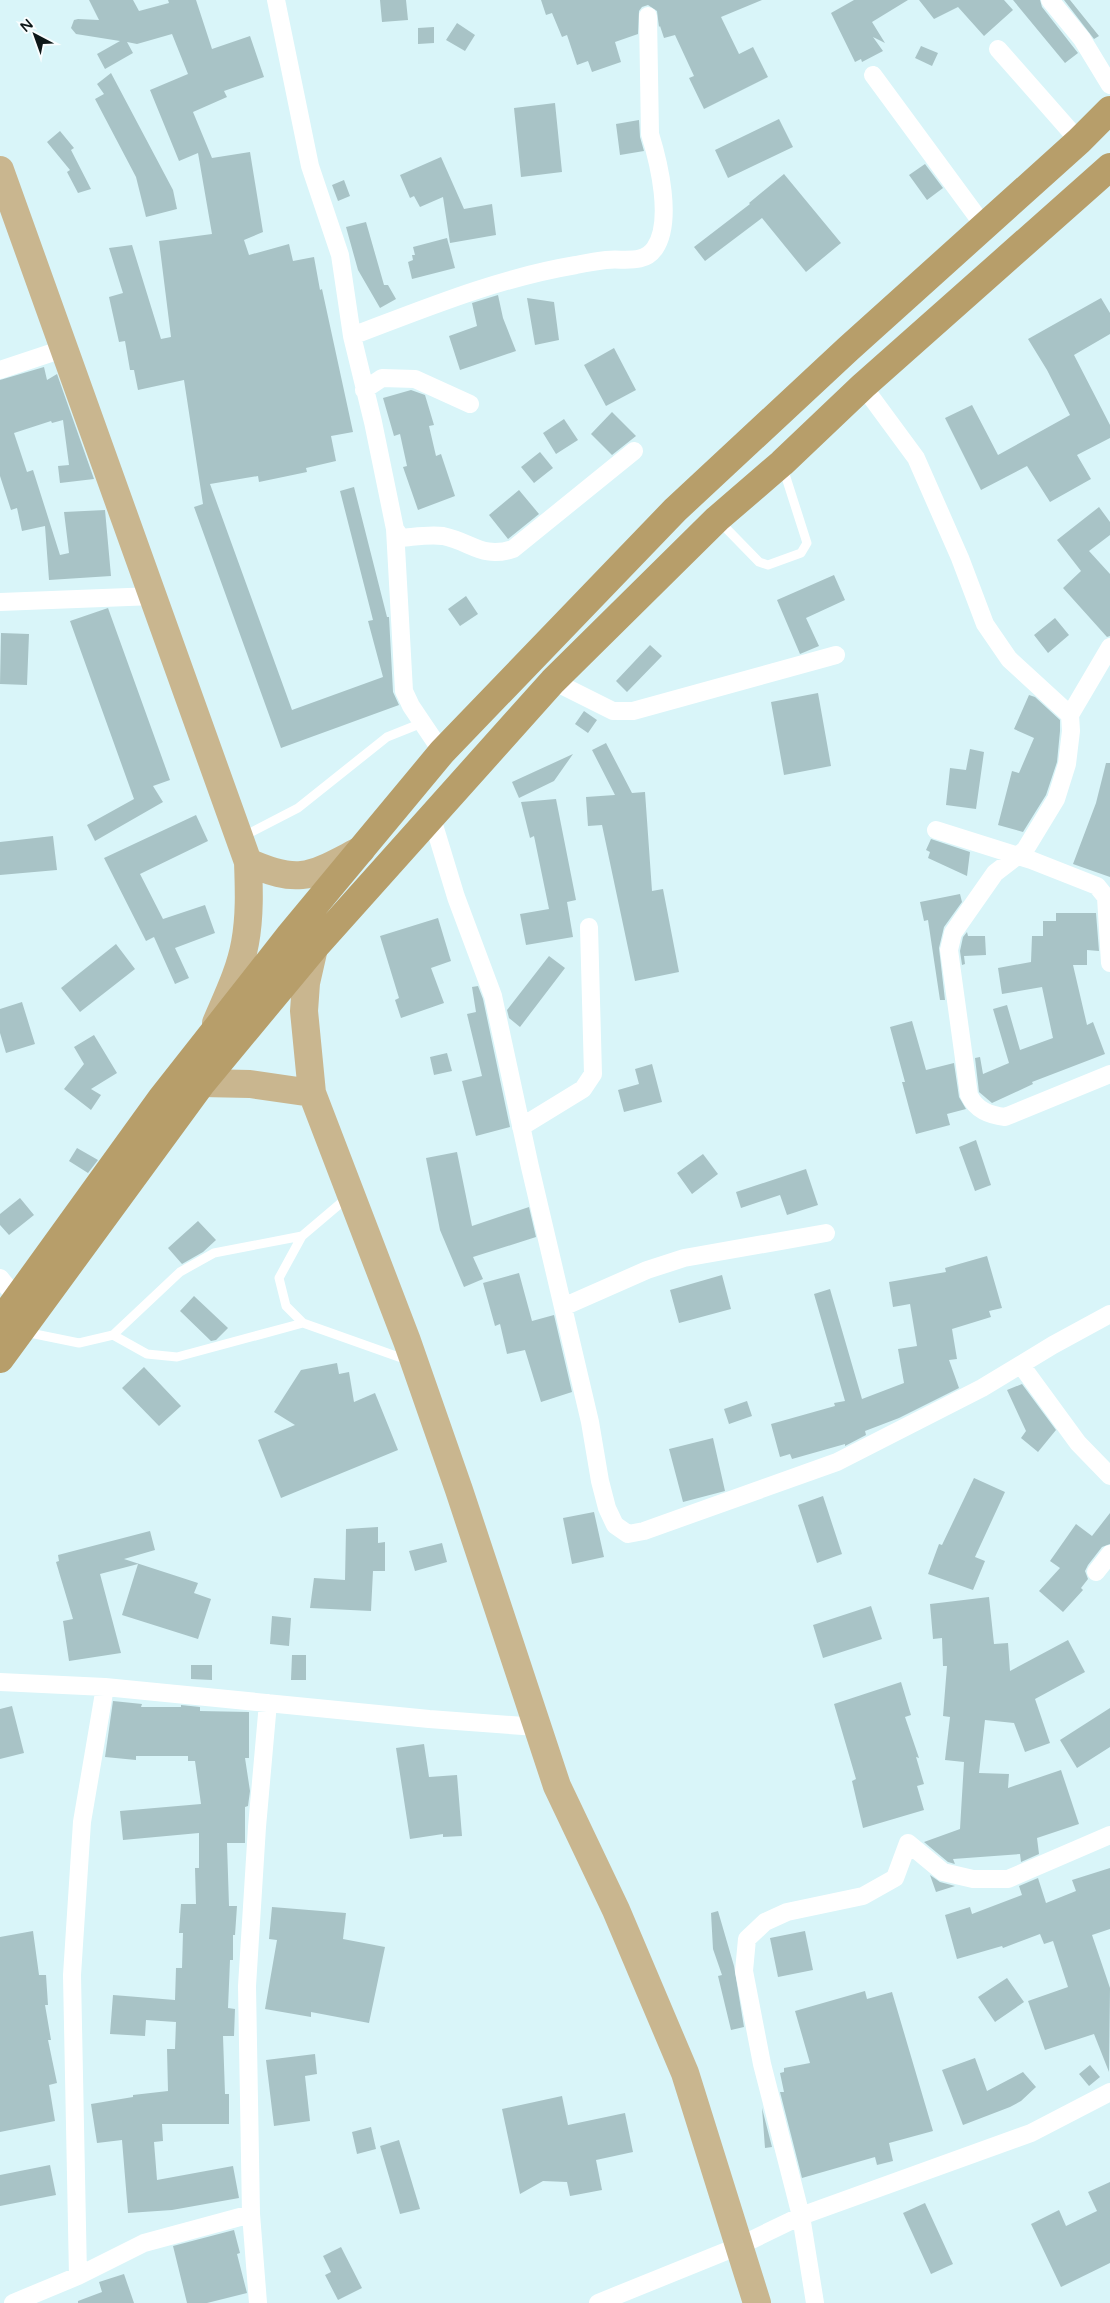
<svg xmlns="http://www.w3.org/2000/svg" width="1110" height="2303" font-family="'Varela Round',sans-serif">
  <rect width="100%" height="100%" fill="#d9f5f9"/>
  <path fill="#a8c3c6" d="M89 0H133L139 11 169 3 168 0H196L212 49 250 36 264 77 224 91 227 97 193 112 212 158 250 152 263 232 244 240 249 255 289 244 293 261 314 257 320 290 322 289 353 432 331 436 336 461 306 468 307 472 259 482 258 476 210 484 292 710 383 677 368 621 373 620 340 491 354 487 387 617H389L393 692 399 705 281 748 194 507 203 504 184 380 138 390 134 370H130L125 341 119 342 109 297 123 293 109 248 132 245 161 339 171 337 159 241 212 234 198 153 179 161 150 90 188 74 172 34 137 44 127 42 133 53 105 69 97 54 120 41 76 34 71 28 74 20 78 19 99 20Z
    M380 0H406L408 20 382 22Z
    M541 0H762L721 17 739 54 753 47 768 77 704 109 689 78 694 76 675 35 664 38 660 26 659 27 657 11 648 5 642 7 639 11 638 34 615 42 621 62 592 72 588 61 577 65 567 35 562 37 552 13 546 15Z
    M854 0H908L872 22 885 43 873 37 883 51 862 62 861 59 855 62 831 13Z
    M919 0H1004L1013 10 984 36 958 7 934 19Z
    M1013 0H1040L1042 7 1078 53 1065 63Z
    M1064 0H1070L1099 36 1094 39Z
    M457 23 475 35 465 51 446 40Z
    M434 27V43L418 44V28Z
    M921 46 938 53 932 66 915 58Z
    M111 73 173 190 177 209 146 217 136 177 95 99 104 94 97 84Z
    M555 103 562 172 521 177 514 108Z
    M779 119 793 147 728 178 715 150Z
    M639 120 640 137 644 151 620 155 616 124Z
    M60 131 74 148 71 150 91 189 78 193 67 172 70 170 47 142Z
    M441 157 464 209 492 204 496 235 450 243 443 197 420 207 414 196 410 198 400 175Z
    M925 164 943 188 927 200 909 175Z
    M784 174 841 243 806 272 762 218 705 261 694 247 750 204 749 203Z
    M344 180 350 196 338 201 332 185Z
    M366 222 384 285H388L396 299 380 308 358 270 346 227Z
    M447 238 455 268 412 279 408 262 413 260 412 255H415L413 247Z
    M498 295 503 318 516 351 460 370 449 336 477 326 472 303Z
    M527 298 554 302 559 340 535 345Z
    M1101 298 1110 313V334L1074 355 1110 425V438L1077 455 1091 479 1050 502 1027 466 981 490 945 418 972 405 998 455 1070 415 1047 370 1028 339Z
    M614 348 636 390 606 406 584 365Z
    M44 367 47 380 57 374 94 479 60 483 58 466 69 465 63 420 52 423 51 421 14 433 27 472 33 470 60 555 69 553 64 512 105 510 111 576 49 580 45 526 22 531 17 508 11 510 0 476V380Z
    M411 390 425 395 434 425 429 426 436 456 441 454 455 496 418 510 403 467 407 466 400 434 394 436 383 398Z
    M612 412 636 436 612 455 591 434Z
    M564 419 578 440 556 454 543 433Z
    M540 452 553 468 534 483 521 467Z
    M519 490 539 514 508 539 489 515Z
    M1099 507 1110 522V535L1089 551 1110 574V636L1107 637 1063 588 1081 571 1057 540Z
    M834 575 845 600 806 618 819 646 800 654 777 600Z
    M466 596 478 614 460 626 448 609Z
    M108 608 170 780 153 786 163 802 95 841 87 825 134 799 70 621Z
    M1055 618 1069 635 1048 653 1034 635Z
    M1 633 29 634 27 685 0 684Z
    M650 645 662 656 627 692 616 681Z
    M818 693 831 766 784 775 771 702Z
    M1029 695 1035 697 1060 720V731L1057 762 1046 795 1023 832 998 825 1012 771 1019 773 1034 738 1014 729Z
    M584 711 597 720 588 733 575 724Z
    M606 743 632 793 645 792 652 891 663 889 679 972 635 981 602 825 588 826 586 797 615 795 592 750Z
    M970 749 984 752 976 809 946 805 950 768 966 770Z
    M573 754 554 781 519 798 512 782Z
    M1106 763H1110V877L1073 864 1096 803Z
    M556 799 576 900 567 902 573 937 526 945 520 914 549 909 534 836 530 838 521 802Z
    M196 815 208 841 140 874 163 919 205 905 215 933 175 948 189 978 175 984 154 937 146 941 104 858Z
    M53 836 57 870 0 875V842Z
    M931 839 970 852 967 876 928 858 930 852 926 850Z
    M960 894 962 902 944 927 939 948 945 1000H940L928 920 924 921 920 902Z
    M1056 913H1096L1099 951 1087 950V965H1073L1087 1025 1093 1022 1105 1054 1032 1082 1033 1084 992 1103 979 1092 975 1058 980 1057 983 1074 1009 1063 993 1009 1007 1005 1020 1050 1053 1038 1042 987 1002 994 998 968 1031 962 1032 936H1043V921H1056Z
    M438 918 451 961 431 968 444 1003 401 1018 395 1000 399 998 380 936Z
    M967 932 968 936H985L986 955 964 956 965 964 962 965 960 951 963 937Z
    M116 944 135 969 80 1012 61 988Z
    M549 956 565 968 520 1027 509 1018 507 1010Z
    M478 986 483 999 510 1127 476 1136 462 1081 482 1076 467 1014 476 1012 472 987Z
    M22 1002 35 1044 6 1053 0 1033V1009Z
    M912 1021 926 1070 954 1063 959 1097 966 1109 947 1114 950 1125 916 1134 902 1082H905L890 1027Z
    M94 1035 117 1073 91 1089 101 1095 91 1110 64 1089 84 1064 74 1047Z
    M447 1053 452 1071 434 1075 430 1057Z
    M652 1064 662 1102 624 1112 618 1090 639 1084 635 1069Z
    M976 1140 991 1185 975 1191 959 1147Z
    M77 1148 98 1160 88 1173 69 1161Z
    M457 1152 472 1226 529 1207 536 1237 473 1257 483 1279 464 1287 440 1230 426 1158Z
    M703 1154 718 1174 692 1194 677 1173Z
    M806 1169 818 1205 787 1215 780 1195 741 1208 736 1192Z
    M20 1198 34 1215 9 1235 0 1225V1214Z
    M198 1221 216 1240 203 1252 182 1264 168 1248Z
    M987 1256 1002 1308 989 1311 991 1317 952 1329 957 1359 949 1360 959 1388 899 1418 865 1431 866 1435 845 1446V1444L792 1459 790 1454 780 1457 771 1424 835 1406 834 1403 845 1401 814 1294 830 1289 862 1399 904 1383 898 1349 917 1346 910 1304 893 1307 889 1282 946 1272 945 1268Z
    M519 1273 532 1321 554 1315 572 1392 541 1402 525 1350 507 1354 500 1324 495 1326 483 1283Z
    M722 1275 731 1309 679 1323 670 1290Z
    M194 1296 228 1328 216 1340 211 1341 180 1311Z
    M337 1363 339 1374 349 1372 354 1402 375 1393 398 1450 281 1498 258 1440 295 1425 274 1412 301 1370Z
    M144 1367 181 1406 159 1426 122 1388Z
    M1022 1384 1056 1430 1038 1452 1021 1438 1026 1431 1007 1390Z
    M747 1401 752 1416 729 1424 724 1409Z
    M713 1438 725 1491 683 1502 669 1449Z
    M974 1478 1005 1492 975 1557 985 1561 973 1590 928 1574 939 1544 942 1545Z
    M823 1496 842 1554 817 1563 798 1505Z
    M594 1512 604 1557 572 1564 563 1518Z
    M1110 1513V1544L1102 1547 1088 1565 1085 1571 1088 1579 1081 1588 1083 1590 1063 1612 1039 1591 1060 1568 1050 1561 1076 1524 1092 1536Z
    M378 1527V1543L385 1542V1571H373L371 1611 310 1608 314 1578 345 1580 346 1529Z
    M150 1531 155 1550 124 1559 198 1583 194 1593 211 1599 198 1639 122 1615 138 1564 100 1574 121 1653 69 1661 63 1621 73 1619 56 1562 59 1561 58 1555Z
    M442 1543 447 1562 415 1571 409 1551Z
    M989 1597 994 1644 1008 1643 1010 1671 1068 1640 1085 1672 1035 1699 1050 1743 1025 1752 1014 1723 985 1720 979 1773 1009 1774 1008 1788 1061 1770 1079 1824 1037 1838 1039 1854 1021 1862 1020 1854 953 1859 955 1864 948 1862 924 1842 960 1829 964 1762 945 1760 950 1717 943 1716 947 1666H943L942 1638 933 1639 930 1604Z
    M871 1606 882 1639 823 1658 813 1625Z
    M272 1616 291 1618 289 1646 270 1644Z
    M292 1655H306V1680H291Z
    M191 1665H212V1680L191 1679Z
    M901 1682 911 1715 905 1717 919 1758 916 1757 924 1784 917 1786 924 1810 863 1828 852 1781 856 1779 834 1704Z
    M113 1701 142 1704 141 1707H181V1705L200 1707V1711L249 1712V1758H245L250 1791 248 1806 245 1807V1843H227L229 1906H237L235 1935H233V1960H230L228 2008 235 2009 234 2036H223L225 2094H229V2124H162L163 2141 154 2142 157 2180 233 2166 239 2198 172 2210 128 2213 122 2140 97 2143 91 2104 133 2097V2095L168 2091 167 2049H175L176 2022 146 2020 145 2036 110 2034 113 1995 175 2000 176 1968H182L183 1933H179L181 1904H196L195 1868H199V1833L123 1840 120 1811 201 1804 195 1761H188V1756H136V1760L105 1757Z
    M12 1706 24 1753 0 1759V1709Z
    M1110 1708V1747L1077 1768 1060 1740Z
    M424 1744 429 1777 457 1775 462 1836 443 1837V1834L410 1839 396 1748Z
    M1110 1868V1929L1092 1935 1110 1988 1109 2072 1094 2034 1045 2050 1028 2001 1068 1987 1053 1941 1044 1944 1040 1934 1003 1948 1002 1946 957 1959 945 1915 970 1907 972 1914 1022 1895 1019 1886 1038 1878 1046 1903 1076 1891 1072 1880Z
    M930 1875 940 1882 955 1886 936 1892Z
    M272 1907 346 1913 343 1939 385 1947 369 2023 311 2012V2017L265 2009 277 1940 269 1939Z
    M718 1911 734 1966 744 2027 731 2030 718 1976 722 1975 713 1949 711 1913Z
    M33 1931 39 1975H46L48 2005H45L51 2040H48L57 2083 49 2085 55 2121 0 2132V1937Z
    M805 1931 813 1970 778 1977 770 1938Z
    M1007 1978 1024 2002 995 2022 978 1997Z
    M865 1991 867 1999 892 1992 933 2131 889 2143 893 2161 877 2165 875 2157 802 2178 780 2092H784L780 2073 784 2072V2068L810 2063 795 2011Z
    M315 2054 317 2074 305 2076 310 2121 274 2126 266 2060Z
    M975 2058 987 2091 1023 2072 1036 2087 1021 2101 1010 2107 963 2125 942 2070Z
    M1090 2065 1100 2077 1089 2086 1079 2074Z
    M562 2096 568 2125 625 2113 633 2152 596 2160 602 2190 570 2196 567 2182 543 2181 520 2194 502 2109Z
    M762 2108 772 2147 765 2148Z
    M371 2127 376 2149 357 2154 352 2132Z
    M399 2140 420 2209 400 2214 380 2146Z
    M50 2165 56 2195 0 2206V2175Z
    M1110 2182V2263L1061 2287 1031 2224 1059 2210 1066 2226 1097 2211 1088 2192Z
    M925 2203 953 2264 931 2274 903 2213Z
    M234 2230 240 2253 237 2254 247 2293 207 2303H187L173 2246Z
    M341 2247 362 2288 338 2300 325 2275 331 2272 323 2256Z
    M124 2274 134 2303H78V2301L102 2292 99 2282Z"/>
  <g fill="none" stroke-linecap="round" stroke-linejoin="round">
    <path stroke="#fff" stroke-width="9" d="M719 521 759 562 768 565 801 553 807 543 783 468
      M242 837 298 808 387 737 422 723
      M348 1197 302 1236 279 1278 286 1306 303 1323 410 1361
      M25 1332 79 1343 113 1335 180 1272 214 1253 302 1236
      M113 1335 147 1354 177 1357 303 1323"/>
    <path stroke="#fff" stroke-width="18" d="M276 0 310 166 340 255 352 336 373 422 395 529 404 691 411 706 442 752
      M1050 0 1082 39 1110 85
      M998 49 1079 141
      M873 75 984 226
      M352 336C426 308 498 278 576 265 586 263 596 261 606 260 623 258 644 265 655 248 673 221 659 163 650 134L648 16
      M0 370 63 349
      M863 386 916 458 960 558 985 624 1009 659 1070 715 1071 731 1067 764 1056 799 1025 850 995 873 953 933 949 950 969 1095C976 1110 989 1115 1005 1117L1110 1074
      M364 390 382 378 415 379 470 404
      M395 529 401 538C414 537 429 534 443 536 472 542 482 559 513 549L634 451
      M0 602 154 596
      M553 681 613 711H633L836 655
      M1070 715 1110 647
      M431 815 456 897 493 996 530 1167 590 1422 600 1481 607 1508 615 1525 628 1534 644 1531 837 1462 982 1388 1053 1345 1110 1314
      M936 830 1031 860 1097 886 1106 897 1110 963
      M521 1127 583 1089 593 1074 589 927
      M0 1278 17 1299
      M563 1307 647 1270 684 1258 826 1233
      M1021 1365 1078 1443 1110 1476
      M1096 1572 1110 1554
      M0 1682 105 1687 429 1719 537 1727
      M78 2276 72 1975 82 1822 105 1687
      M13 2303 78 2276 144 2243 251 2214
      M258 2303 251 2214 247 1986 257 1827 268 1703
      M598 2303 739 2246 801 2216 1031 2133 1110 2092
      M815 2303 801 2216 762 2064 744 1971 747 1939 765 1922 787 1912 863 1896 895 1878 908 1843 943 1872 973 1879H1008L1110 1835"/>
    <path stroke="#c9b68f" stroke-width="28" d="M0 170 248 862C249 889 250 916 245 943 240 971 227 997 216 1023
      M248 862C301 886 312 875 361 850
      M314 948 306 983 304 1011 312 1093 407 1341 459 1490 557 1786 616 1910 685 2073 757 2303
      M202 1083 250 1084 312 1093"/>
    <path stroke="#b79e6a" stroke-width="28" d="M0 1322 161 1099 209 1038 290 935 442 752 675 510 848 349 1079 141 1110 110
      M0 1359 202 1083 314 948 553 681 717 519 782 463 863 386 1110 167"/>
  </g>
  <g transform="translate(35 35) rotate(319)" stroke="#f8fdfe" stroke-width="4" paint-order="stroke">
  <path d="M0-4L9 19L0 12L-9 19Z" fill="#0e1819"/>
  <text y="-8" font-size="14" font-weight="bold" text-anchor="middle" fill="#0e1819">N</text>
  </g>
</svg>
